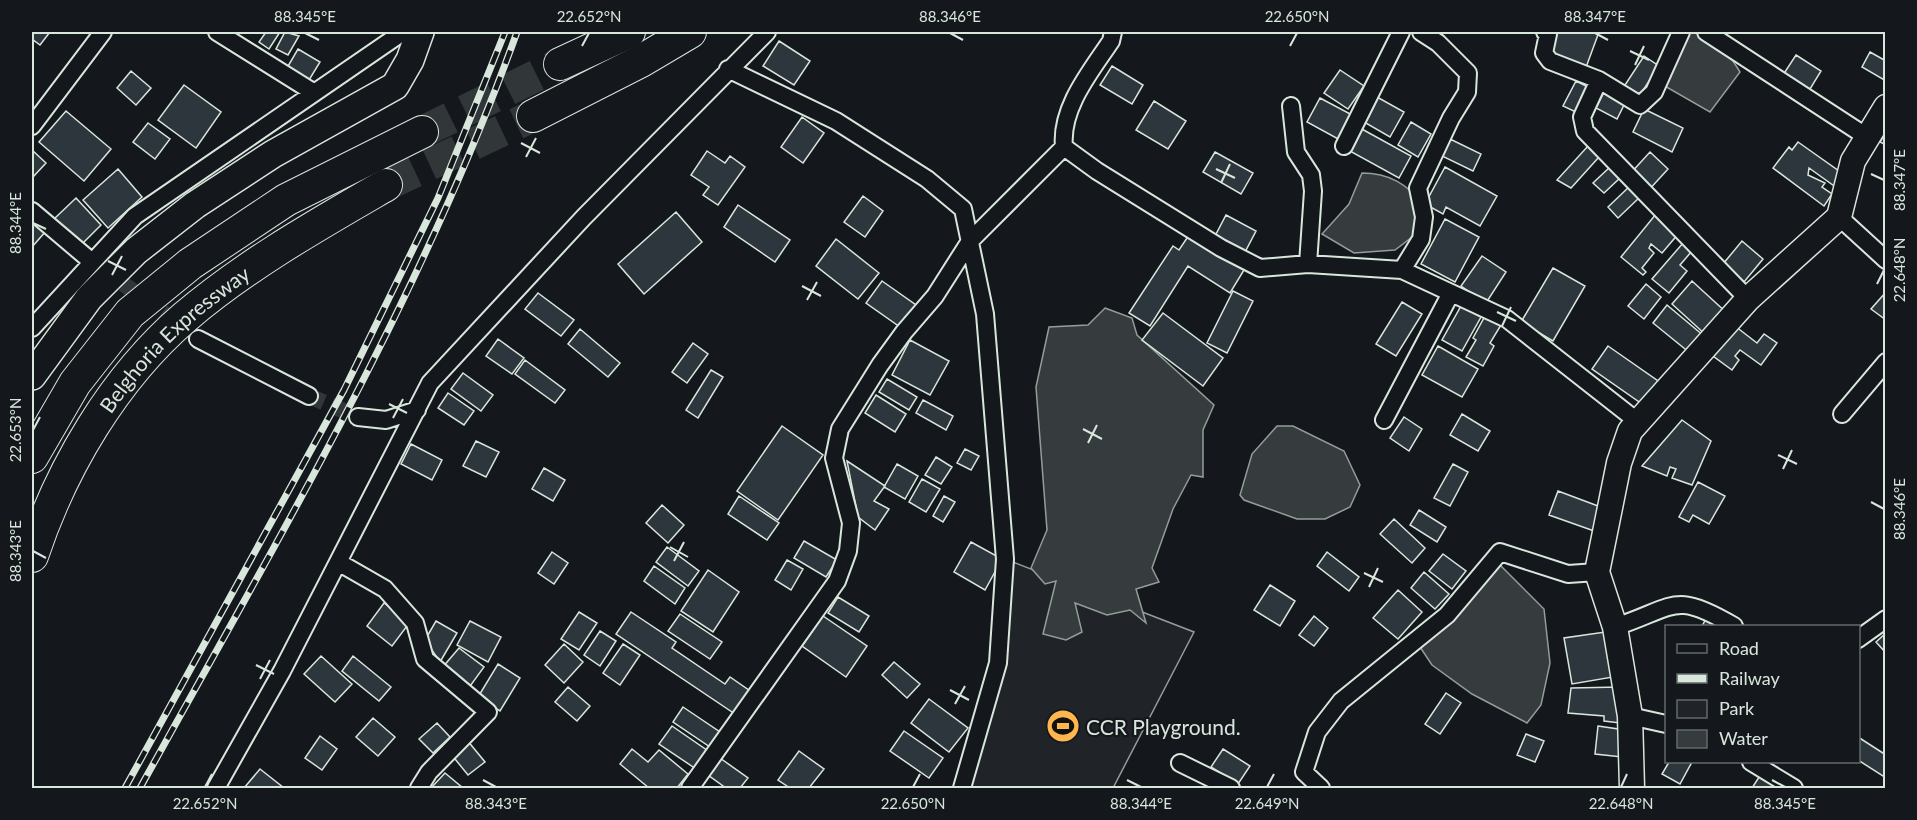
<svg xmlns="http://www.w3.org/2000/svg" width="1917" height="820" font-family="Lato,sans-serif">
  <rect width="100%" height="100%" fill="#14181c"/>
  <path fill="#202428" stroke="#939e99" stroke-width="1.5" d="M1005 559 1194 632 1113 788H962L998 663Z"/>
  <path fill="#363b3e" stroke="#939e99" stroke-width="1.5" d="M1691 32C1717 32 1728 53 1740 72L1710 112 1656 81Z
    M1362 173C1389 173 1407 184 1424 205L1416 234 1395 250 1354 253 1322 234 1349 204Z
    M1105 308 1132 318 1137 335 1214 405 1203 430V477L1191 475 1173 509 1152 568 1159 582 1136 589 1146 623 1130 610 1107 615 1075 603 1082 632 1066 640 1043 634 1056 581 1045 584 1031 568 1047 530 1036 387 1049 327 1088 325Z
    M1277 426H1293L1344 451 1360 485 1350 507 1325 519H1297L1244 500 1240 495 1252 454Z
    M1492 557 1544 609 1550 663 1541 705 1527 723 1472 694 1432 665 1416 641Z"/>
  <path fill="#2c363c" stroke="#d8e6dc" stroke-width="1.5" d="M32 32H50L40 45 32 39Z
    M266 32H280L269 49 259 42Z
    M285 32 299 36 288 55 276 49Z
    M1558 32H1599L1585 70 1548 56Z
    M779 41 810 61 794 85 763 66Z
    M298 49 320 62 306 85 284 73Z
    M1870 52 1886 61V81L1862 67Z
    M1796 55 1821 71 1807 94 1781 78Z
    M1644 56 1659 66 1638 98 1623 88Z
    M1112 66 1143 85 1132 104 1100 85Z
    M1340 70 1364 86 1348 109 1324 93Z
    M131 71 151 88 136 105 117 88Z
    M1576 81 1592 89 1580 114 1563 106Z
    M184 85 221 112 196 148 158 120Z
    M1605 90 1626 101 1617 119 1596 108Z
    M1377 97 1404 112 1390 137 1364 122Z
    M1320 98 1354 116 1340 140 1307 122Z
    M1154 101 1186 121 1168 149 1136 130Z
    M1644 109 1683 128 1672 152 1633 132Z
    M66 111 111 149 84 181 39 142Z
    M802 117 824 133 803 163 781 147Z
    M1411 122 1431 134 1418 157 1398 145Z
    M148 123 170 139 155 159 133 142Z
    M1360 128 1411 156 1399 178 1348 150Z
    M1886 132V145L1880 142Z
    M1450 139 1481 154 1473 171 1442 156Z
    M1798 142 1846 176 1837 188 1809 168 1808 175 1825 183 1822 187 1832 194 1824 206 1773 168 1789 147 1792 150Z
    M1588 146 1599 157 1571 188 1557 180Z
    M32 150 46 163 32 178Z
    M707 151 725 163 730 156 745 167 718 205 703 195 709 187 691 175Z
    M1215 152 1253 173 1241 194 1203 172Z
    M1650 152 1668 169 1647 192 1629 175Z
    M1445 167 1497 196 1480 226 1446 207 1443 214 1425 204Z
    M1610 167 1621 177 1604 193 1593 183Z
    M118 169 142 197 108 228 83 200Z
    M1631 185 1641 196 1618 218 1608 207Z
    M863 196 883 211 865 237 844 222Z
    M76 198 101 225 80 246 54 219Z
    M738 205 790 240 775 262 724 227Z
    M676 212 702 242 644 294 618 264Z
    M1656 214 1679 233 1662 253 1651 244 1649 248 1654 253 1642 268 1646 272 1643 275 1621 257Z
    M1226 215 1256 231 1244 254 1214 238Z
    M32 217 46 231 32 247Z
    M1445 219 1479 237 1455 282 1421 264Z
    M1189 235 1244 270 1230 293 1188 266 1150 326 1129 313 1173 246 1179 250Z
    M836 239 879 273 858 299 816 266Z
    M1742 241 1763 259 1744 282 1723 264Z
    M1683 243 1692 251 1680 265 1687 271 1669 293 1652 279Z
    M1482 256 1506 272 1486 303 1461 286Z
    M1553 268 1585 286 1553 341 1521 322Z
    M882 281 916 305 900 327 866 303Z
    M1692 281 1728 314 1707 336 1672 304Z
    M1646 284 1661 297 1644 319 1628 306Z
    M1233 291 1253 301 1227 353 1207 343Z
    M1886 292V320L1871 309Z
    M538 293 574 320 561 336 525 309Z
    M1402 302 1422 314 1396 356 1376 344Z
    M1667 305 1704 336 1690 353 1653 323Z
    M1461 306 1481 317 1462 351 1442 340Z
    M1163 313 1223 358 1203 386 1142 340Z
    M1485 316 1501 325 1490 343 1494 346 1483 366 1466 357 1476 340 1473 338Z
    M1735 326 1757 343 1764 334 1777 343 1761 365 1740 350 1735 356 1739 360 1732 370 1713 356Z
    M580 329 620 363 608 377 568 344Z
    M498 339 524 358 512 374 486 356Z
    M910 340 949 361 930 395 892 375Z
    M693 343 708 354 687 383 672 372Z
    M1438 346 1478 369 1462 397 1422 375Z
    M1608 346 1661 383 1645 406 1592 369Z
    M525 360 565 390 555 403 515 374Z
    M711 370 723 377 698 418 686 410Z
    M463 373 493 395 481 411 451 389Z
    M887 379 917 397 909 410 879 392Z
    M448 393 474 411 464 425 438 408Z
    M876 395 906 414 895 432 865 413Z
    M923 400 953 416 946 430 916 413Z
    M1462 414 1490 431 1478 451 1450 435Z
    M1404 417 1422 429 1409 451 1390 438Z
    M1682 420 1711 441 1692 485 1672 478 1676 469 1670 467 1667 476 1642 466Z
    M782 426 823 455 778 520 737 491Z
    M476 441 499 452 486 477 463 466Z
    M411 444 442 460 432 480 401 464Z
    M965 449 979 456 971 470 957 463Z
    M936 457 952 467 941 484 925 475Z
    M847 461 885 486 874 501 889 509 875 530 858 517Z
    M897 464 918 476 905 499 884 487Z
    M1453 464 1468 472 1450 506 1434 498Z
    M544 468 565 480 553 501 532 489Z
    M922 479 940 489 926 512 909 502Z
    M1698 482 1725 496 1709 524 1693 515 1689 522 1679 517Z
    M1558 491 1606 509 1597 532 1549 515Z
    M739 496 779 523 767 540 728 514Z
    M944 496 955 502 943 522 933 516Z
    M662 505 684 525 668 543 646 523Z
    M1419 510 1446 527 1437 542 1410 525Z
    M1394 519 1425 548 1412 563 1380 534Z
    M804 541 837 560 826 577 794 558Z
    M971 542 1002 559 985 590 954 572Z
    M667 547 699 571 688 586 656 562Z
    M552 552 568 563 554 584 538 573Z
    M1327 552 1359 577 1349 591 1317 566Z
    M1443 554 1466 571 1452 589 1429 571Z
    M787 560 803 569 791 590 775 580Z
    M654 566 685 588 675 604 644 581Z
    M708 570 739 592 713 632 681 611Z
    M1424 572 1449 594 1435 609 1411 588Z
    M1270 585 1295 601 1280 626 1254 610Z
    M1398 590 1422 612 1398 639 1373 618Z
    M838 597 869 616 859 632 828 613Z
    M384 603 410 622 392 646 367 626Z
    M579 612 597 623 579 650 561 639Z
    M631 612 676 642 672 648 725 684 730 677 753 693 738 716 616 634Z
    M680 614 722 642 710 659 668 631Z
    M823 616 867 646 846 677 802 646Z
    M1314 616 1328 628 1314 646 1299 635Z
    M1706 619 1718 626H1702Z
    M436 621 457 633 440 662 425 640Z
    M470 621 501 637 488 662 457 645Z
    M600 631 616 641 600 666 584 655Z
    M1612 631 1619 676 1572 684 1564 638Z
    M1886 633V653L1876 642Z
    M564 644 583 662 564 683 545 665Z
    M623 644 640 655 620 685 603 673Z
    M459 648 484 667 468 689 442 668Z
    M321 656 352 684 335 702 304 674Z
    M353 656 391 687 379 701 342 671Z
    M894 662 920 684 907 698 882 675Z
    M498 664 520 678 500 711 478 697Z
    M568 687 590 706 577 721 555 702Z
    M1620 687V723L1604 721V716L1568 713 1571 688Z
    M1446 693 1461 703 1440 734 1425 724Z
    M929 699 968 728 949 752 911 723Z
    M683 707 723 734 713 749 673 722Z
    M373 718 395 737 378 756 356 737Z
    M437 723 450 737 433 753 419 739Z
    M672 726 711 753 699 771 659 744Z
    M1598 726 1625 730 1622 757 1595 754Z
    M904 731 943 758 929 778 890 751Z
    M1526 734 1544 741 1535 762 1517 755Z
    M320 736 337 749 322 770 305 758Z
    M1858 737 1886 755V778L1858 760Z
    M467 740 485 762 468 775 451 754Z
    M632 749 648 762 659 750 688 774 677 788H649L620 764Z
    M1223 749 1250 766 1238 784 1211 767Z
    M799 751 824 769 809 788H790L778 780Z
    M720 758 748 778 740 788H726L708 775Z
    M1669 762H1692L1680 784 1662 774Z
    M260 769 284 788H244Z
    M445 773 463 788H431Z
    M1761 774 1786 788H1752Z"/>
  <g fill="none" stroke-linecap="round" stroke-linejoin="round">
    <path stroke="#313739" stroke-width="16" stroke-dasharray="16 8" stroke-linecap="butt" d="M104 270 183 327
      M309 396 358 417"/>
    <path stroke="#313739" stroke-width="32" stroke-dasharray="32 16" stroke-linecap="butt" d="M422 132 560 64
      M386 185 533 116"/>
    <defs>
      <path id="street" d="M217 32 313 92
        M1113 32 1111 41C1091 71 1060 108 1064 147L1097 171 1221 248 1260 268 1308 264 1402 270 1507 319 1637 421
        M1545 32 1548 34 1544 53 1550 61 1599 80 1640 105 1654 92 1681 32
        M1706 32 1867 137
        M728 69 836 121 927 179 963 209 985 314 1005 559 998 663 962 788
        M1599 80 1582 117 1585 131 1748 299
        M1291 106 1296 152 1311 175 1313 191 1308 264
        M32 126 103 32
        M1344 146 1401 32
        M32 211 91 261
        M1839 217 1886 260
        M1402 270 1421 239 1424 217 1418 188 1451 118 1467 92 1468 73 1438 43 1421 32
        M32 328 135 216 403 32
        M198 339 309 396
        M1842 414 1886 362
        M358 417 386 420 417 410
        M1384 420 1451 293
        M338 562 385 589 415 623 425 659 488 712 429 772 419 788
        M1615 627C1676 607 1673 590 1734 626
        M1858 639 1886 619
        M1630 716 1666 724
        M1751 762 1794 788
        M1180 763 1231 788
        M216 788 282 671 430 383 584 217 767 32
        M690 788 837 581 848 551 851 523 834 458 840 429 880 365 904 332 935 296 970 241 1064 147
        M1321 788 1304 772 1317 732 1341 701 1447 615 1500 552 1568 574 1597 572"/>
      <path id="secondary" d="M1632 788 1630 716 1615 627 1597 572 1619 463 1630 431 1748 299 1839 217 1853 161 1886 107"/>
      <path id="primary" d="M32 376 89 298 136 251 195 205 273 154 395 86 410 60 420 32"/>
      <g id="highway">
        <path d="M560 64 629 32"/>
        <path d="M533 116 641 61 690 32"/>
        <path d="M32 457 75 383 130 313 190 264 286 200 422 132"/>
        <path id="s1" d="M32 556C61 468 114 378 185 317 246 265 317 225 386 185"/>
      </g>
    </defs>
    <use href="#street" stroke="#d8e6dc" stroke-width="20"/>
    <use href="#secondary" stroke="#d8e6dc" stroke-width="27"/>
    <use href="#primary" stroke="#d8e6dc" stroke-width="30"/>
    <use href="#highway" stroke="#d8e6dc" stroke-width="34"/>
    <use href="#street" stroke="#14181c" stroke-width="16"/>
    <use href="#secondary" stroke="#14181c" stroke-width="24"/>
    <use href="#primary" stroke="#14181c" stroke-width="27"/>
    <use href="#highway" stroke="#14181c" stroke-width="32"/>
    <defs>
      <path id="rail" d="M125 788 344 390 438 198 505 32
        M140 788C276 542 422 297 517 32"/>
    </defs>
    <use href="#rail" stroke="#d8e6dc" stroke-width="7"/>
    <use href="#rail" stroke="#14181c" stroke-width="4.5" stroke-dasharray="14" stroke-linecap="butt"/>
  </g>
  <path fill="none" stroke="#d8e6dc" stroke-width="2" d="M305 33 319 40M950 33 963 40M1595 33 1608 40M582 46 589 33M1290 46 1297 33M1630 51 1649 60M1635 65 1644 46M521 143 540 153M526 157 536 138M1216 169 1235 178M1871 174 1884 180M1221 183 1230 164M33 223 46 229M108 261 126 270M112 275 122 256M1877 284 1884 270M802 286 821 296M807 300 817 282M1497 312 1516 321M1502 326 1511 307M389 404 407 413M393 418 403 399M1083 429 1102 439M33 430 40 417M1088 443 1097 425M1778 455 1797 464M1783 469 1792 450M1871 502 1884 509M670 547 688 557M33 551 46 558M674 561 684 542M1364 573 1383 582M1369 587 1378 568M256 665 274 674M260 679 270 660M950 690 969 700M955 704 965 686M483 780 496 787M1127 780 1141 787M1772 780 1785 787M205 787 212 774M913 787 920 774M1267 787 1274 774M1621 787 1627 774"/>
  <defs>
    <symbol id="stadium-disc" viewBox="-11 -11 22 22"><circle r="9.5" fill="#ffb74d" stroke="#14181c"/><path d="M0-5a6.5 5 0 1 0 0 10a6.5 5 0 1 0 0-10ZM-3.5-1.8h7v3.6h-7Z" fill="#111"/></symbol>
  </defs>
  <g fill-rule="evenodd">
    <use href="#stadium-disc" x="1044" y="707" width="38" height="38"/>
  </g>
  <g text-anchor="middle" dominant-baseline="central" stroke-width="4.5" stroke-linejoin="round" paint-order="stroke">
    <g font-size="21" fill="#d8e6dc" stroke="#14181c">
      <text stroke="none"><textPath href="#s1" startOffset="264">Belghoria Expressway</textPath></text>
    </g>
    <g font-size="21" fill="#d8e6dc" stroke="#14181c" text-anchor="start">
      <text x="1086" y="726">CCR Playground.</text>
    </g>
  </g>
  <rect width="1917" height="820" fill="none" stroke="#14181c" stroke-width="66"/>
  <rect x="1665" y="625" width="195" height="138" fill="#14181c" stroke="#626a69" stroke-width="1.5"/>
  <rect x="1677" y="644" width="30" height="9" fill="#14181c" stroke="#626a69" stroke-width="1.5"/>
  <text x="1719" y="655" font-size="18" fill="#d8e6dc">Road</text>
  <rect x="1677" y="674" width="30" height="9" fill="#d8e6dc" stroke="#626a69" stroke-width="1.5"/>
  <text x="1719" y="685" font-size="18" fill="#d8e6dc">Railway</text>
  <rect x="1677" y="700" width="30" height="18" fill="#202428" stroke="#626a69" stroke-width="1.5"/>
  <text x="1719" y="715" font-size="18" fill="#d8e6dc">Park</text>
  <rect x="1677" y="730" width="30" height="18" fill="#363b3e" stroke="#626a69" stroke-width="1.5"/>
  <text x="1719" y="745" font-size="18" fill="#d8e6dc">Water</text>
  <rect x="33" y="33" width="1851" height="754" fill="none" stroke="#d8e6dc" stroke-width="2"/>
  <g font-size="15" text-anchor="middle" fill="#d8e6dc">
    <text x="305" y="22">88.345°E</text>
    <text x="589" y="22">22.652°N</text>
    <text x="950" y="22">88.346°E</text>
    <text x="1297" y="22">22.650°N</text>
    <text x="1595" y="22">88.347°E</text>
    <text transform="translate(1900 180) rotate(-90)" y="5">88.347°E</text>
    <text transform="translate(16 223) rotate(-90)" y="5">88.344°E</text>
    <text transform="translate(1900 270) rotate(-90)" y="5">22.648°N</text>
    <text transform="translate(16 430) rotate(-90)" y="5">22.653°N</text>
    <text transform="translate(1900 509) rotate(-90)" y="5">88.346°E</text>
    <text transform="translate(16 551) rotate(-90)" y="5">88.343°E</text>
    <text x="205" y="809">22.652°N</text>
    <text x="496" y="809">88.343°E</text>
    <text x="913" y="809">22.650°N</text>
    <text x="1141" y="809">88.344°E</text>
    <text x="1267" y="809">22.649°N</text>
    <text x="1621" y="809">22.648°N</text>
    <text x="1785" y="809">88.345°E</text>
  </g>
</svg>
